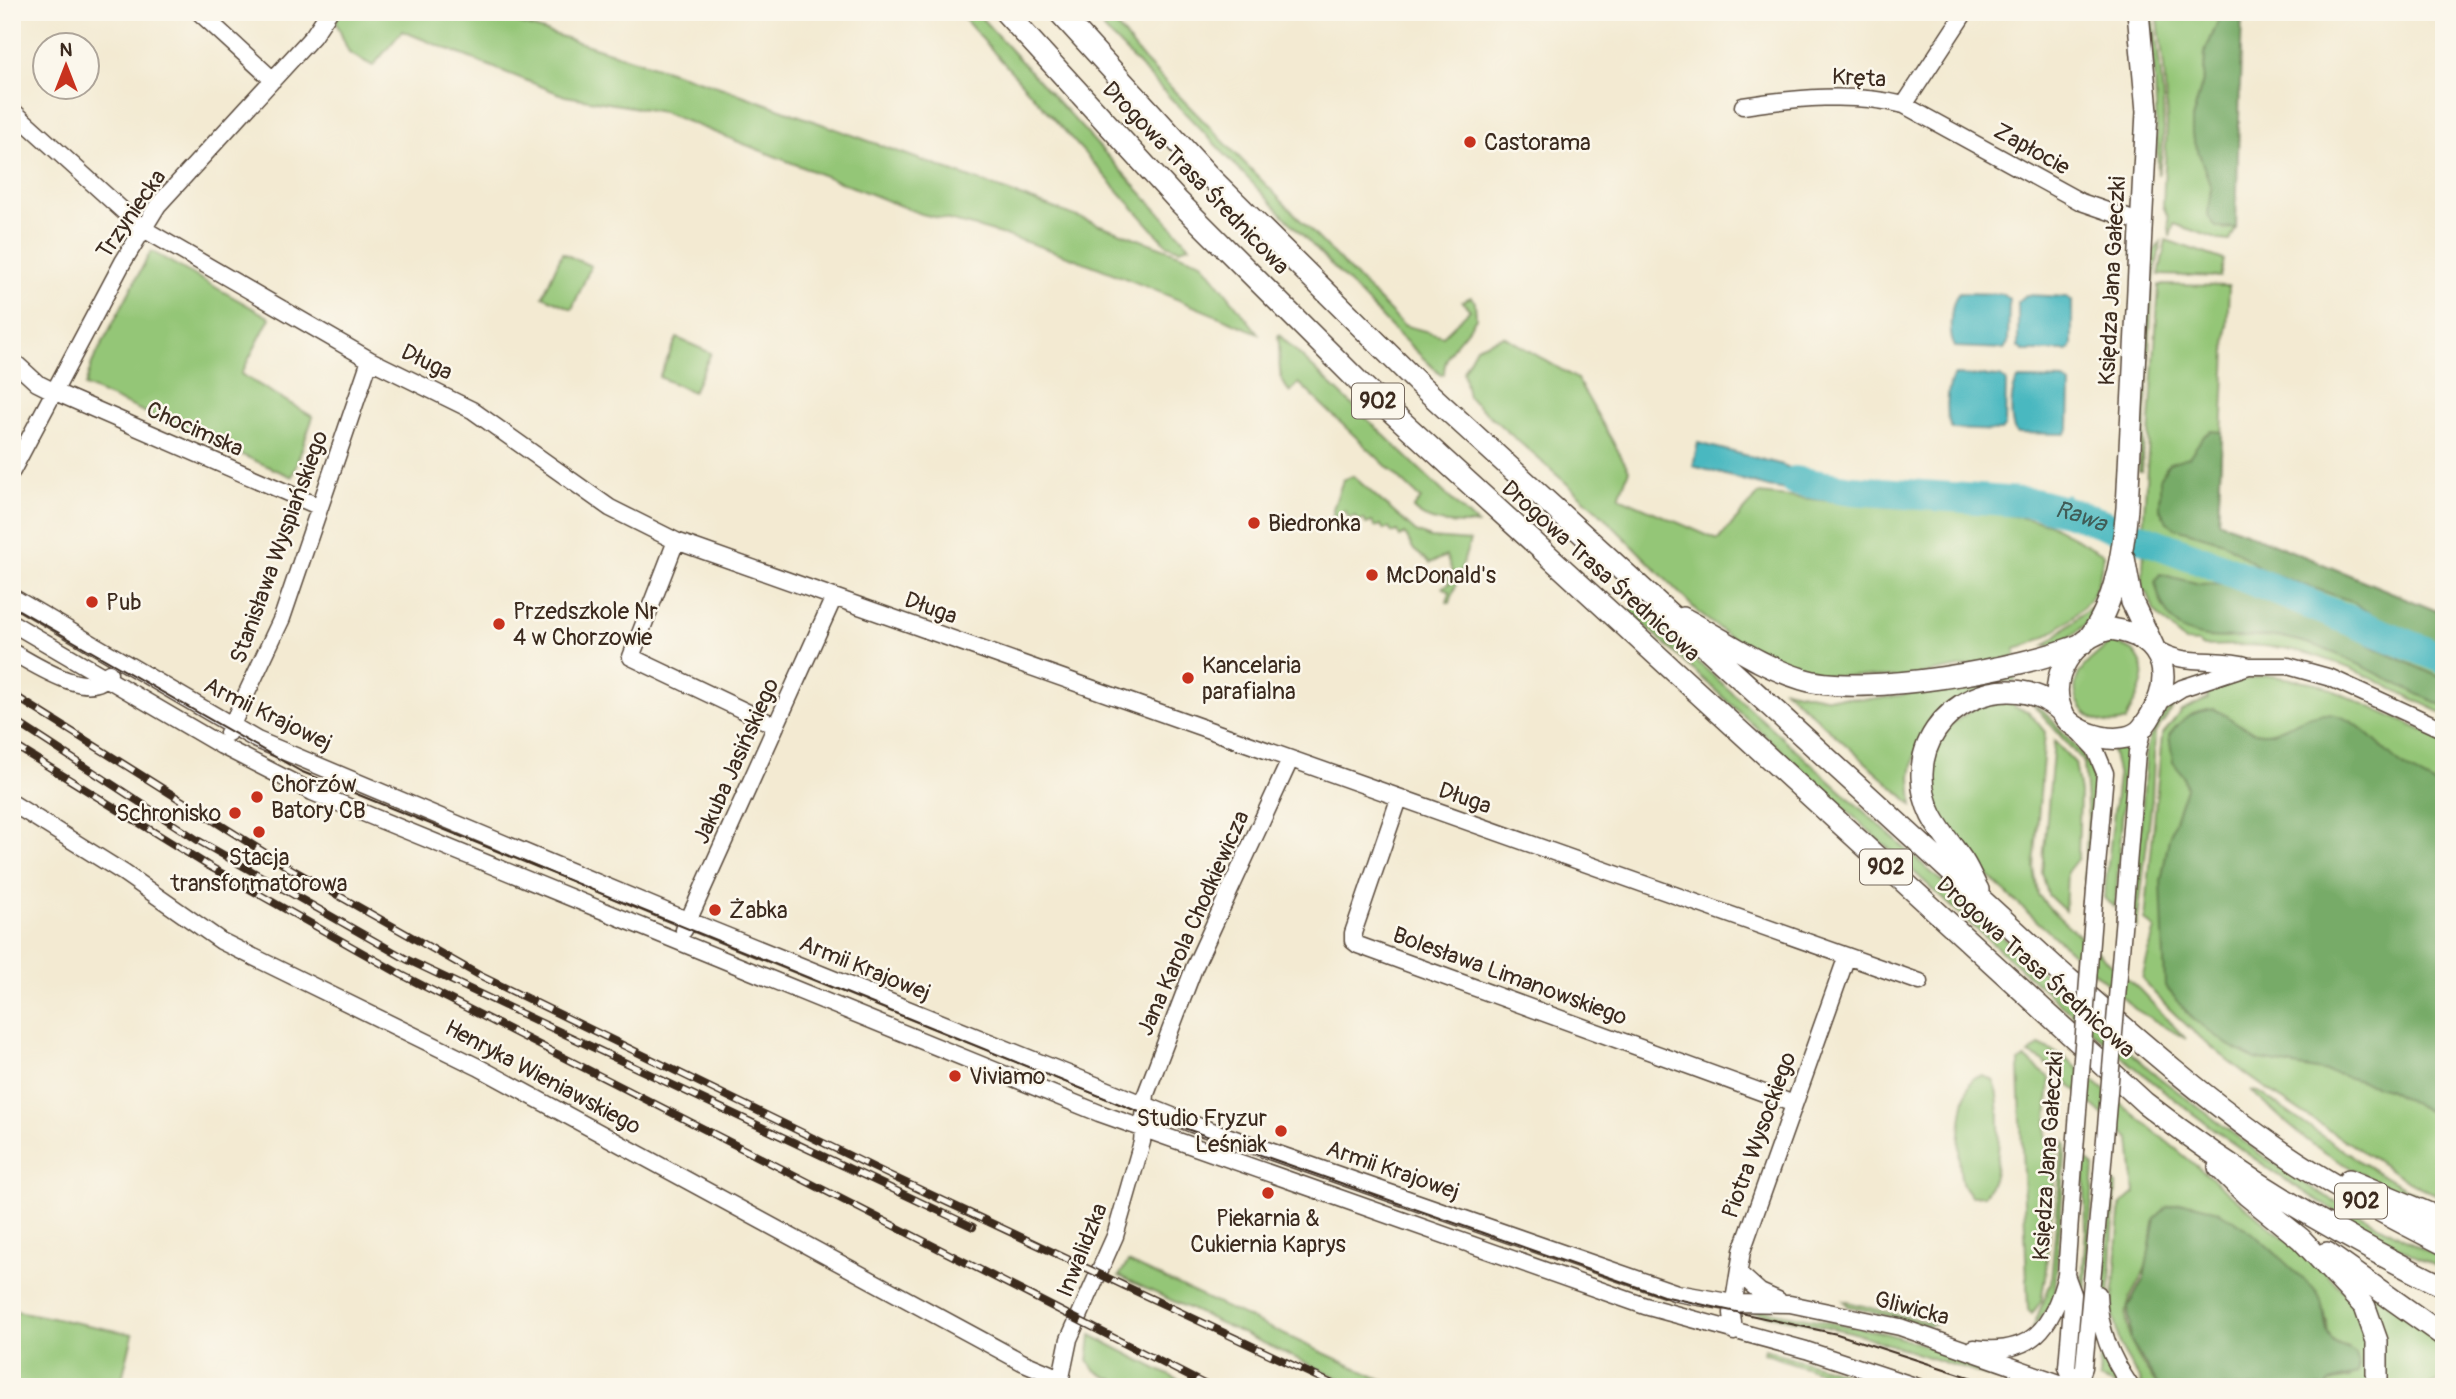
<svg xmlns="http://www.w3.org/2000/svg" width="2456" height="1399" font-family="Pangolin,sans-serif">
  <rect width="100%" height="100%" fill="#fbf7ec"/>
  <filter id="ink" filterUnits="userSpaceOnUse"><feTurbulence type="fractalNoise" baseFrequency=".0143" numOctaves="2"/><feDisplacementMap in="SourceGraphic" scale="14" xChannelSelector="R" yChannelSelector="G"/><feConvolveMatrix kernelMatrix="1 2 1 2 8 2 1 2 1" color-interpolation-filters="sRGB"/></filter>
  <filter id="wash" filterUnits="userSpaceOnUse"><feTurbulence type="fractalNoise" baseFrequency=".00686" numOctaves="4" result="noise"/><feDisplacementMap in="SourceGraphic" scale="28" xChannelSelector="R" yChannelSelector="G"/><feGaussianBlur stdDeviation="1.57" result="paint"/><feColorMatrix in="noise" values="0 0 0 0 0 0 0 0 0 0 0 0 0 0 0 0 0 1.4 0 .05"/><feComposite in="paint" operator="in"/></filter>
  <g filter="url(#wash)">
    <rect width="100%" height="100%" fill="#f3ead2"/>
    <path fill="#94c677" stroke="#68784a" stroke-width="2" d="M339 12H484L720 87 1202 262 1258 333C1149 288 1037 237 921 214L663 112 565 96 402 31 373 66 349 53 336 22Z
      M958 12H976L1190 246 1179 249 1166 244Z
      M1091 12H1105L1145 61 1403 325 1443 336 1470 310 1462 301 1471 297 1475 302 1476 318C1464 338 1444 349 1444 374L1441 375 1393 329 1104 29Z
      M2147 12H2152C2160 59 2170 129 2158 175L2155 76Z
      M2157 12H2222L2205 53 2204 77 2192 120 2211 187 2208 216 2223 229 2236 228 2230 241 2220 240 2174 224 2170 237 2168 217 2163 206 2167 124 2164 68Z
      M2166 240 2224 260 2220 277 2159 275Z
      M2161 242 2153 283 2142 471H2139L2150 255Z
      M151 251 270 318 241 374 313 417 292 477 85 386 92 363Z
      M562 253 591 266 572 309 543 296Z
      M2159 285 2229 286 2218 521 2444 614V652L2143 529Z
      M1278 336 1279 335 1477 524C1456 524 1428 525 1413 509L1421 499 1299 383 1290 392C1274 375 1282 357 1278 336Z
      M1504 336 1577 379 1629 470 1619 497 1718 540 1759 494 1890 507 1998 513 2048 523 2104 554C2101 566 2100 581 2094 592 2082 615 2040 644 2015 649L2016 657 1901 678 1803 674 1727 635 1699 613 1598 511 1468 397 1463 371 1476 347Z
      M677 338 711 353 693 392 659 377Z
      M1353 476 1416 532 1430 538 1470 541 1450 603 1447 602 1450 592 1443 587 1450 583 1447 578 1453 574 1446 556 1430 563 1414 550 1405 534 1400 537 1397 531 1392 533 1389 528 1384 530 1381 525 1375 527 1372 522 1366 524 1364 519 1358 521 1355 516 1349 518 1345 510 1337 514 1340 525 1333 519V509L1343 480Z
      M2144 547 2352 624 2444 663V714C2396 692 2346 661 2294 650 2263 644 2232 645 2201 646L2199 643 2185 642 2154 611 2148 594 2142 590Z
      M1636 606 2156 1075 2260 1154 2318 1192 2444 1260V1270C2264 1185 2119 1058 1973 926 1858 822 1744 717 1630 612Z
      M2096 606C2088 625 2067 646 2044 646L2088 609Z
      M2111 641 2133 651C2156 676 2135 695 2126 721 2096 733 2063 702 2080 672 2087 660 2102 652 2111 641Z
      M2017 668 2015 682 1991 683 1915 753 1911 776 1913 805 1784 689 1824 697 1877 699 1974 683Z
      M2266 675 2317 683 2444 740V1197C2415 1188 2385 1166 2360 1150 2282 1101 2201 1049 2142 979L2155 928 2145 920 2162 735 2181 711 2208 699 2205 689Z
      M2193 693 2176 704 2155 733 2152 799 2137 927 2133 923 2147 747C2153 723 2170 702 2193 693Z
      M2014 699V707L2028 711 2045 732 2034 868 2038 895 2053 912 2140 990 2186 1039 2135 1009 2038 922 1973 862 1933 807 1931 761 1938 743 1953 723 1978 706Z
      M2032 703 2043 710 2080 751 2092 772 2094 790 2087 882 2084 879 2088 818 2084 763Z
      M2054 741 2075 763 2080 793 2078 858 2067 872 2065 911 2048 895 2042 872Z
      M2128 746 2115 907 2104 898 2118 777 2112 749Z
      M2039 1045 2063 1056 2324 1271 2348 1296 2369 1339V1387H2327L2330 1382 2350 1378 2348 1348C2331 1343 2327 1338 2327 1321L2193 1203 2151 1235C2151 1263 2143 1274 2131 1296 2116 1326 2141 1365 2159 1387L2139 1386 2141 1382 2121 1348 2112 1313 2120 1214 2121 1205 2135 1193 2130 1139 2043 1061 2029 1054Z
      M2025 1058 2050 1078 2046 1138 2057 1153 2045 1278 2041 1301 2032 1314 2028 1310 2019 1068V1062Z
      M1982 1076 1994 1080C2001 1107 2003 1175 1984 1195L1971 1196C1968 1192 1963 1187 1962 1182 1956 1157 1960 1099 1973 1078Z
      M2250 1090 2261 1093C2312 1129 2386 1185 2444 1205V1210C2401 1193 2360 1176 2321 1150 2295 1133 2274 1111 2250 1090Z
      M2063 1140 2066 1143 2055 1292 2051 1304 2032 1330 2051 1282Z
      M2084 1158 2094 1167 2080 1365 2076 1367 2086 1229Z
      M2112 1182 2116 1185 2108 1315 2113 1341 2104 1293Z
      M1128 1262 1397 1387H1358L1119 1276Z
      M2364 1285 2444 1343V1380L2425 1387H2384Z
      M1844 1301 1936 1324 1929 1326 1848 1306Z
      M1759 1309 1885 1333 2021 1375 2017 1386 1851 1332 1750 1311Z
      M12 1310 133 1334 120 1387H12Z
      M1091 1335 1192 1387C1164 1387 1103 1389 1088 1361Z
      M1764 1349 1889 1387H1865L1763 1353Z
      M2103 1358 2121 1384V1387L2099 1379 2100 1359Z"/>
    <path fill="#77ab68" stroke="#596a43" stroke-width="2" d="M2222 12H2242L2236 228 2216 227 2208 216 2211 187 2192 134V120L2204 77 2205 53Z
      M2211 431 2222 432 2218 521 2444 614V644L2378 618 2348 600 2265 571 2223 542 2176 528 2166 521 2160 509V479L2169 463 2189 457 2203 437Z
      M2160 574 2200 584 2228 583 2279 605 2330 619 2375 648 2444 679V706C2390 684 2343 649 2286 638 2253 631 2209 647 2180 628 2166 618 2158 597 2155 581Z
      M2214 709C2228 715 2241 729 2256 732 2284 739 2303 706 2338 716 2364 723 2381 750 2402 765 2415 775 2429 782 2444 789V1120L2387 1089 2333 1073 2255 1059 2228 1045 2193 1019 2165 986 2161 881 2169 838 2186 788 2183 775 2173 762 2169 735C2182 718 2193 711 2214 709Z
      M2180 1203C2226 1203 2261 1240 2293 1270 2301 1278 2314 1286 2319 1296 2327 1310 2322 1337 2337 1345 2343 1348 2350 1349 2356 1354L2359 1365 2357 1374 2330 1382 2327 1387H2159L2131 1341 2128 1307 2144 1278 2155 1218 2167 1207Z"/>
    <path fill="#49b8c0" stroke="#42716f" stroke-width="2" d="M1959 293 2003 294 2009 299 2008 343 2004 349 1955 347C1948 336 1950 302 1959 293Z
      M2026 295 2067 297 2072 301V345L2068 351H2023L2018 347V302Z
      M1955 375 2000 377 2006 381 2005 426 2001 431 1952 429C1945 418 1946 385 1955 375Z
      M2019 379 2064 380 2070 384 2069 429 2065 434 2016 433C2009 422 2010 388 2019 379Z
      M1698 443 1783 465 1817 481 1836 486 1835 490 1793 491 1768 487 1693 466Z"/>
    <g fill="none" stroke-linecap="round" stroke-linejoin="round">
      <path stroke="#49b8c0" stroke-width="5" d="M2066 496 2077 514"/>
      <path stroke="#49b8c0" stroke-width="30" id="s1" d="M1795 481 1852 490 2034 503 2077 514 2209 563 2444 659"/>
    </g>
  </g>
  <g filter="url(#ink)">
    <g fill="none" stroke-linecap="round" stroke-linejoin="round">
      <defs>
        <path id="minor" d="M199 12 273 80
          M1904 105 2081 202 2142 223
          M1743 106C1794 98 1854 92 1904 105L1965 12
          M12 110 142 228 370 360 472 410 610 508 676 541 1920 982
          M12 360 37 383 53 391 320 507
          M12 471 123 262 158 205 313 36 329 12
          M676 541 631 657 776 726
          M12 597 257 740 672 914 1192 1124 1677 1293 1733 1303 1790 1304 1900 1327 2071 1387
          M12 623 222 746 312 792 1099 1113 1645 1306 1806 1350 1918 1387
          M2155 648C2184 668 2217 656 2249 666
          M12 652C33 663 92 704 109 673
          M2156 704 2182 688 2249 666H2288L2331 678 2444 730
          M2079 732 2095 749 2105 773 2095 890
          M228 733 282 618 370 360
          M1399 799 1353 933V941L1358 945 1794 1104
          M12 803 124 873 221 941 478 1067 1022 1362 1060 1378
          M2124 916 2137 752 2143 728
          M684 930 834 597
          M2075 1150 2066 1275 2073 1294 2067 1367 2076 1387
          M1740 1274 1760 1292 1778 1300
          M2098 1294C2099 1330 2111 1358 2131 1387
          M1734 1332 1732 1313 1742 1251 1847 956
          M1974 1348C2032 1356 2053 1327 2066 1275
          M1059 1387 1069 1339 1115 1236 1142 1142 1146 1094 1194 968 1290 760
          M2077 1387 2084 1367 2102 1174"/>
        <path id="major" d="M1005 12 1179 202 1360 383 2145 1103C2238 1176 2339 1235 2444 1287
          M1059 12 1208 175 1419 384 2058 970C2130 1033 2202 1097 2282 1152 2333 1187 2388 1216 2444 1244
          M2124 558 2132 602 2153 646
          M1683 618C1723 639 1759 666 1802 679 1861 698 2025 668 2082 644
          M2111 629C2170 637 2176 684 2143 727 2127 749 2075 736 2063 714 2045 677 2074 637 2111 629Z
          M2088 639C2116 603 2123 552 2127 508L2147 111 2138 12
          M1978 890C1972 880 1968 867 1960 857 1941 831 1923 812 1922 777 1920 706 2011 662 2063 713
          M2219 1167 2247 1195 2301 1239 2365 1307 2377 1341V1387
          M2349 1180 2444 1220
          M2327 1253 2444 1336"/>
      </defs>
      <use href="#minor" stroke="#574739" stroke-width="19"/>
      <use href="#major" stroke="#574739" stroke-width="24"/>
      <use href="#minor" stroke="#fff" stroke-width="16"/>
      <use href="#major" stroke="#fff" stroke-width="21"/>
      <path stroke="#3b2a1e" stroke-width="2" d="M12 606 300 771 1144 1114 1663 1296 1837 1334 2000 1387"/>
      <defs>
        <path id="rail" d="M12 694 286 866 479 975 887 1174 1339 1387
          M12 719 199 841 408 960 973 1227
          M12 744 207 865 402 975 1210 1387"/>
      </defs>
      <use href="#rail" stroke="#3b2a1e" stroke-width="8"/>
      <use href="#rail" stroke="#fbf7ec" stroke-width="5" stroke-dasharray="16" stroke-linecap="butt"/>
      <defs>
        <path id="minor-bridge" d="M2075 1150 2095 890
          M2102 1174 2124 916"/>
      </defs>
      <use href="#minor-bridge" stroke="#574739" stroke-width="19" stroke-linecap="butt"/>
      <use href="#minor-bridge" stroke="#fff" stroke-width="16"/>
    </g>
  </g>
  <g fill="#c8321e" stroke="#fbf7ec" stroke-width="2.5">
    <circle cx="1470" cy="142" r="7"/>
    <circle cx="1254" cy="523" r="7"/>
    <circle cx="1372" cy="575" r="7"/>
    <circle cx="92" cy="602" r="7"/>
    <circle cx="499" cy="624" r="7"/>
    <circle cx="1188" cy="678" r="7"/>
    <circle cx="257" cy="797" r="7"/>
    <circle cx="235" cy="813" r="7"/>
    <circle cx="259" cy="832" r="7"/>
    <circle cx="715" cy="910" r="7"/>
    <circle cx="955" cy="1076" r="7"/>
    <circle cx="1281" cy="1131" r="7"/>
    <circle cx="1268" cy="1193" r="7"/>
  </g>
  <g text-anchor="middle" dominant-baseline="central" stroke-width="5" stroke-linejoin="round" paint-order="stroke">
    <g fill="#fbf7ec" stroke="#75685c" stroke-width="2">
      <rect x="1352" y="383.5" width="52" height="35" rx="5"/>
      <rect x="1860" y="849.5" width="52" height="35" rx="5"/>
      <rect x="2335" y="1183.5" width="52" height="35" rx="5"/>
    </g>
    <g font-size="21" font-weight="bold" fill="#3b2a1e">
      <text x="1378" y="401">902</text>
      <text x="1886" y="867">902</text>
      <text x="2361" y="1201">902</text>
    </g>
    <g font-size="23" fill="#3b2a1e" stroke="#fbf7ec">
      <text transform="translate(1859 78) rotate(3)">Kręta</text>
      <text transform="translate(2032 149) rotate(29)">Zapłocie</text>
      <text transform="translate(1196 178) rotate(46)">Drogowa Trasa Średnicowa</text>
      <text transform="translate(131 214) rotate(-55)">Trzyniecka</text>
      <text transform="translate(2112 281) rotate(-87)">Księdza Jana Gałeczki</text>
      <text transform="translate(427 362) rotate(26)">Długa</text>
      <text transform="translate(195 429) rotate(24)">Chocimska</text>
      <text transform="translate(279 547) rotate(-70)">Stanisława Wyspiańskiego</text>
      <text transform="translate(1601 571) rotate(42)">Drogowa Trasa Średnicowa</text>
      <text transform="translate(931 608) rotate(20)">Długa</text>
      <text transform="translate(268 714) rotate(26)">Armii Krajowej</text>
      <text transform="translate(736 761) rotate(-66)">Jakuba Jasińskiego</text>
      <text transform="translate(1465 798) rotate(19)">Długa</text>
      <text transform="translate(1193 923) rotate(-66)">Jana Karola Chodkiewicza</text>
      <text transform="translate(2036 967) rotate(42)">Drogowa Trasa Średnicowa</text>
      <text transform="translate(865 968) rotate(22)">Armii Krajowej</text>
      <text transform="translate(1510 976) rotate(20)">Bolesława Limanowskiego</text>
      <text transform="translate(543 1077) rotate(28)">Henryka Wieniawskiego</text>
      <text transform="translate(1759 1135) rotate(-70)">Piotra Wysockiego</text>
      <text transform="translate(2048 1156) rotate(-86)">Księdza Jana Gałeczki</text>
      <text transform="translate(1393 1170) rotate(19)">Armii Krajowej</text>
      <text transform="translate(1082 1250) rotate(-68)">Inwalidzka</text>
      <text transform="translate(1912 1308) rotate(15)">Gliwicka</text>
    </g>
    <g font-size="23" fill="#3b2a1e" stroke="#fbf7ec" text-anchor="start">
      <text x="1484" y="142">Castorama</text>
      <text x="1268" y="523">Biedronka</text>
      <text x="1386" y="575">McDonald's</text>
      <text x="106" y="602">Pub</text>
      <text x="513" y="611">Przedszkole Nr<tspan x="513" dy="26">4 w Chorzowie</tspan></text>
      <text x="1202" y="665">Kancelaria<tspan x="1202" dy="26">parafialna</tspan></text>
      <text x="271" y="784">Chorzów<tspan x="271" dy="26">Batory CB</tspan></text>
      <text x="221" y="813" text-anchor="end">Schronisko</text>
      <text x="259" y="857" text-anchor="middle">Stacja<tspan x="259" dy="26">transformatorowa</tspan></text>
      <text x="729" y="910">Żabka</text>
      <text x="969" y="1076">Viviamo</text>
      <text x="1267" y="1118" text-anchor="end">Studio Fryzur<tspan x="1267" dy="26">Leśniak</tspan></text>
      <text x="1268" y="1218" text-anchor="middle">Piekarnia &amp;<tspan x="1268" dy="26">Cukiernia Kaprys</tspan></text>
    </g>
    <g font-size="24" font-style="italic" fill="#405c57" stroke="#fbf7ec">
      <text stroke="none"><textPath href="#s1" startOffset="289">Rawa</textPath></text>
    </g>
  </g>
  <rect width="2456" height="1399" fill="none" stroke="#fbf7ec" stroke-width="42"/>
  <g transform="translate(66 66)"><circle r="33" fill="#fbf7ec" stroke="#aea59a" stroke-width="2"/>
  <path d="M0-5L12 26L0 18L-12 26Z" fill="#c8321e"/>
  <text y="-10" font-size="19" font-weight="bold" text-anchor="middle" fill="#3b2a1e">N</text>
  </g>
</svg>
